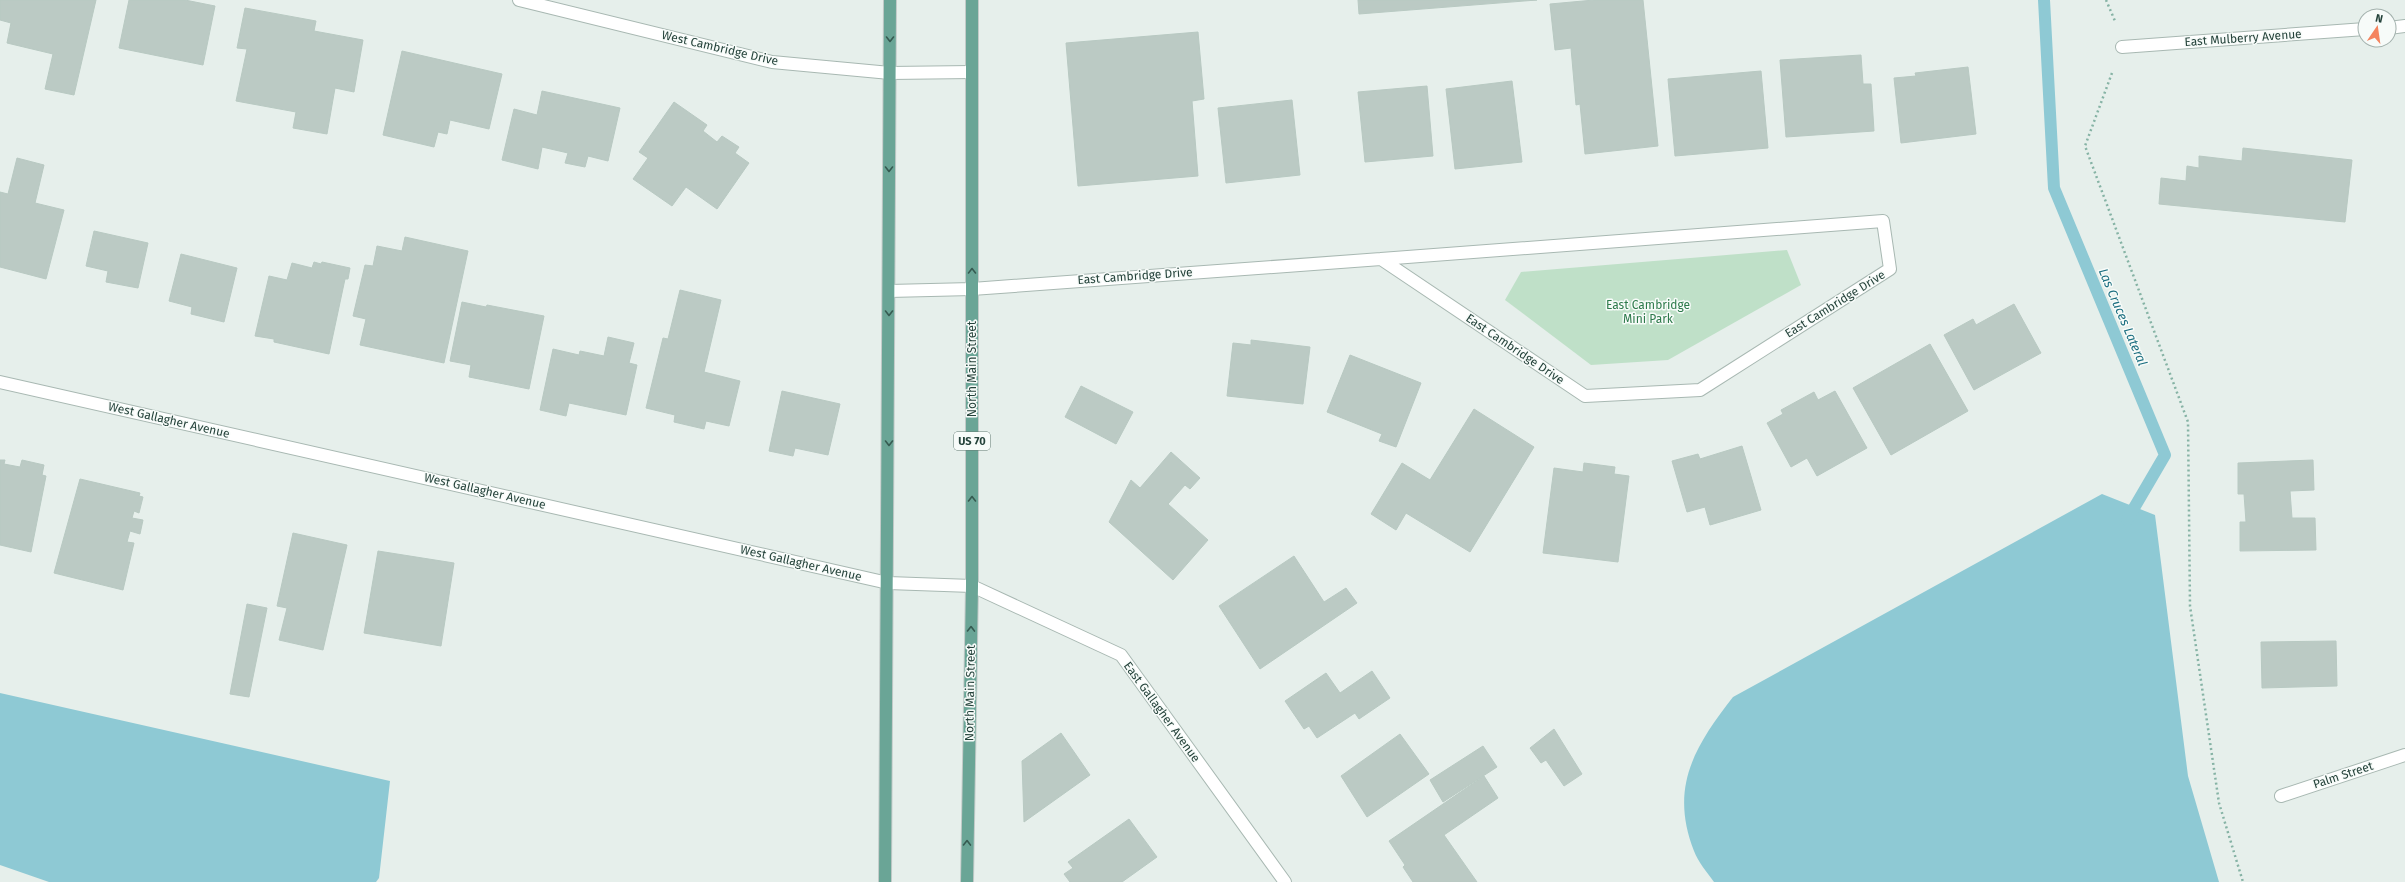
<svg xmlns="http://www.w3.org/2000/svg" width="2405" height="882" font-family="'Fira Sans',sans-serif">
  <rect width="100%" height="100%" fill="#e6efeb"/>
  <path fill="#bfe0c8" d="M1787 250 1801 285 1668 360 1591 365 1505 300 1521 272Z"/>
  <path fill="#8ec9d4" d="M2102 494 2155 515 2188 776 2219 882H1714C1707 872 1698 862 1694 851 1669 787 1695 746 1733 697Z
    M0 693 390 781 379 878 376 882H49L0 865Z"/>
  <g fill="none" stroke-linecap="round" stroke-linejoin="round">
    <path stroke="#8ec9d4" stroke-width="12" d="M2044 0 2054 188 2165 455 2127 520"/>
  </g>
  <path fill="#bbcac4" stroke="#b8c9c2" d="M0 0H96L74 95 45 89 53 54 7 43 11 23 0 20Z
    M129 0H185L215 6 203 65 119 48Z
    M1358 0H1537L1359 14Z
    M1594 0H1643L1658 146 1585 154 1580 104 1576 105 1571 48 1555 50 1550 4Z
    M245 8 316 21 314 31 363 40 354 92 335 88 327 134 293 128 296 112 236 101 247 49 237 48Z
    M1198 32 1204 99 1192 101 1198 176 1078 186 1066 43Z
    M402 51 502 74 489 129 450 120 447 134 438 132 434 147 383 135Z
    M1861 55 1863 84H1871L1874 131 1786 137 1780 60Z
    M1968 67 1976 134 1901 143 1894 78 1916 76 1915 73Z
    M1761 71 1768 148 1675 156 1668 79Z
    M1512 81 1522 162 1455 169 1446 89Z
    M1427 86 1433 156 1365 162 1358 92Z
    M542 91 620 108 608 161 588 156 585 167 565 163 568 153 542 147 538 169 502 160 514 109 537 115Z
    M1292 100 1300 175 1226 183 1218 108Z
    M674 102 707 125 703 131 717 142 722 136 739 147 735 153 749 163 717 209 686 187 672 206 633 179 648 158 639 152Z
    M2243 148 2352 160 2345 222 2159 204 2161 178 2186 181 2187 166 2199 168V156L2242 161Z
    M17 158 44 165 35 203 64 210 46 279 0 267V192L8 194Z
    M94 231 148 243 138 288 106 282 108 271 86 266Z
    M405 237 468 251 444 363 360 345 366 319 353 316 365 265 373 266 377 246 402 251Z
    M181 254 237 268 224 322 191 314 192 307 169 301Z
    M314 262 321 264 322 262 350 268 348 279H345L329 354 274 342V339L255 336 269 276 287 280 292 263 312 268Z
    M680 290 721 300 704 372 740 381 729 426 706 421 704 429 674 422 675 415 646 408 663 338 668 339Z
    M462 302 486 307 487 305 544 316 529 389 469 377 471 365 450 361Z
    M2014 304 2041 353 1974 390 1944 335 1973 319 1976 325Z
    M608 337 634 343 629 363 637 365 626 415 569 403 566 416 540 410 553 349 579 355 580 351 604 356Z
    M1251 340 1310 347 1303 404 1227 396 1233 343 1251 345Z
    M1930 344 1968 411 1891 455 1853 388Z
    M1350 355 1421 383 1396 447 1379 441 1382 434 1327 412Z
    M1081 386 1133 412 1116 444 1065 417Z
    M782 391 840 404 828 455 795 448 793 456 769 451Z
    M1835 391 1867 448 1817 476 1807 458 1791 467 1767 423 1783 414 1781 410 1814 392 1818 400Z
    M1474 409 1534 447 1470 552 1406 513 1396 530 1371 514 1402 463 1430 480Z
    M1742 446 1761 510 1710 525 1705 507 1687 512 1672 461 1698 454 1700 459Z
    M1171 452 1200 478 1190 489 1185 485 1168 504 1208 540 1173 580 1109 522 1131 480 1140 488Z
    M0 460H5L4 464 20 467 22 460 44 465 42 475 46 476 31 552 0 545Z
    M2313 460 2314 490 2290 491 2292 518H2315L2316 550 2240 551V522H2246L2244 494H2238V463Z
    M1584 463 1615 467 1614 474 1629 476 1618 562 1543 553 1554 468 1583 472Z
    M80 479 140 493 139 496 143 497 139 513 134 511 132 518 143 520 140 534 130 531 127 542 134 543 123 590 54 573Z
    M293 533 347 545 323 650 279 640 287 608 277 606Z
    M378 551 454 563 441 646 364 633Z
    M1294 556 1324 602 1346 588 1357 603 1260 669 1219 606Z
    M247 604 267 608 249 697 230 694Z
    M2336 641 2337 686 2262 688 2261 642Z
    M1372 671 1390 698 1359 719 1355 713 1317 738 1309 726 1304 729 1285 701 1326 673 1340 693Z
    M1554 729 1582 774 1564 786 1546 760 1541 763 1530 748Z
    M1061 733 1090 775 1024 822 1022 761Z
    M1400 734 1429 774 1367 817 1341 776Z
    M1483 746 1497 767 1443 802 1430 780Z
    M1484 776 1498 798 1444 835 1477 882H1413L1403 867 1405 865 1389 841Z
    M1129 819 1157 857 1122 882H1070L1064 874 1073 868 1068 862Z"/>
  <g fill="none" stroke-linecap="round" stroke-linejoin="round">
    <defs>
      <path id="minor" d="M519 0 772 62 890 73 972 72
        M2389 28 2405 26
        M2122 47 2365 29
        M889 291 972 289 1381 259 1585 396 1700 390 1890 269 1883 221 1381 259
        M0 382 888 583 972 586 1121 655 1285 882
        M2281 796 2405 755"/>
      <path id="major" d="M885 882 890 0
        M967 882 972 586V0"/>
    </defs>
    <use href="#minor" stroke="#a8b8b2" stroke-width="14"/>
    <use href="#major" stroke="#c2cac8" stroke-width="14"/>
    <path stroke="#86b3a5" stroke-width="2.5" stroke-dasharray="2 3" stroke-linecap="butt" d="M2106 0 2115 21
      M2112 73 2085 146 2188 422 2190 606 2219 803 2243 882"/>
    <use href="#minor" stroke="#fff" stroke-width="12"/>
    <use href="#major" stroke="#6aa596" stroke-width="12"/>
  </g>
  <defs><path id="oneway-chevron" d="M-2-3.5L2.5 0L-2 3.5" fill="none" stroke-width="1.6" stroke-linecap="round" stroke-linejoin="round"/></defs>
  <g stroke="#365b51">
    <use href="#oneway-chevron" transform="translate(890 39) rotate(90)"/>
    <use href="#oneway-chevron" transform="translate(889 169) rotate(90)"/>
    <use href="#oneway-chevron" transform="translate(972 271) rotate(-90)"/>
    <use href="#oneway-chevron" transform="translate(889 313) rotate(90)"/>
    <use href="#oneway-chevron" transform="translate(889 443) rotate(90)"/>
    <use href="#oneway-chevron" transform="translate(972 499) rotate(-90)"/>
    <use href="#oneway-chevron" transform="translate(971 629) rotate(-89)"/>
    <use href="#oneway-chevron" transform="translate(967 843) rotate(-89)"/>
  </g>
  <g text-anchor="middle" dominant-baseline="central" stroke-width="3" stroke-linejoin="round" paint-order="stroke">
    <rect fill="#f7fbf9" stroke="#637a73" stroke-width="1" x="954" y="432" width="36" height="18" rx="3"/>
    <g font-size="11" font-weight="bold" fill="#24423a">
      <text x="972" y="441">US 70</text>
    </g>
    <g font-size="12" fill="#24423a" stroke="#f7fbf9">
      <text transform="translate(2243 38) rotate(-4)">East Mulberry Avenue</text>
      <text transform="translate(720 48) rotate(13)">West Cambridge Drive</text>
      <text transform="translate(1135 276) rotate(-4)">East Cambridge Drive</text>
      <text transform="translate(1835 304) rotate(-32)">East Cambridge Drive</text>
      <text transform="translate(1515 349) rotate(34)">East Cambridge Drive</text>
      <text transform="translate(972 369) rotate(-90)">North Main Street</text>
      <text transform="translate(169 420) rotate(13)">West Gallagher Avenue</text>
      <text transform="translate(485 491) rotate(13)">West Gallagher Avenue</text>
      <text transform="translate(801 563) rotate(13)">West Gallagher Avenue</text>
      <text transform="translate(970 693) rotate(-89)">North Main Street</text>
      <text transform="translate(1162 712) rotate(54)">East Gallagher Avenue</text>
      <text transform="translate(2343 775) rotate(-18)">Palm Street</text>
    </g>
    <g font-size="12" fill="#2d7a4b" stroke="#f7fbf9">
      <text x="1648" y="305">East Cambridge<tspan x="1648" dy="14">Mini Park</tspan></text>
    </g>
    <g font-size="13" font-style="italic" fill="#1c6f80" stroke="#f7fbf9">
      <text transform="translate(2123 317) rotate(67)">Las Cruces Lateral</text>
    </g>
  </g>
  <g transform="translate(2377 28) rotate(13)"><circle r="19" fill="#f7fbf9" stroke="#a3b1ad"/>
  <path d="M0-3L7 15L0 10L-7 15Z" fill="#f4845f"/>
  <text y="-6" font-size="11" font-weight="bold" text-anchor="middle" fill="#24423a">N</text>
  </g>
</svg>
